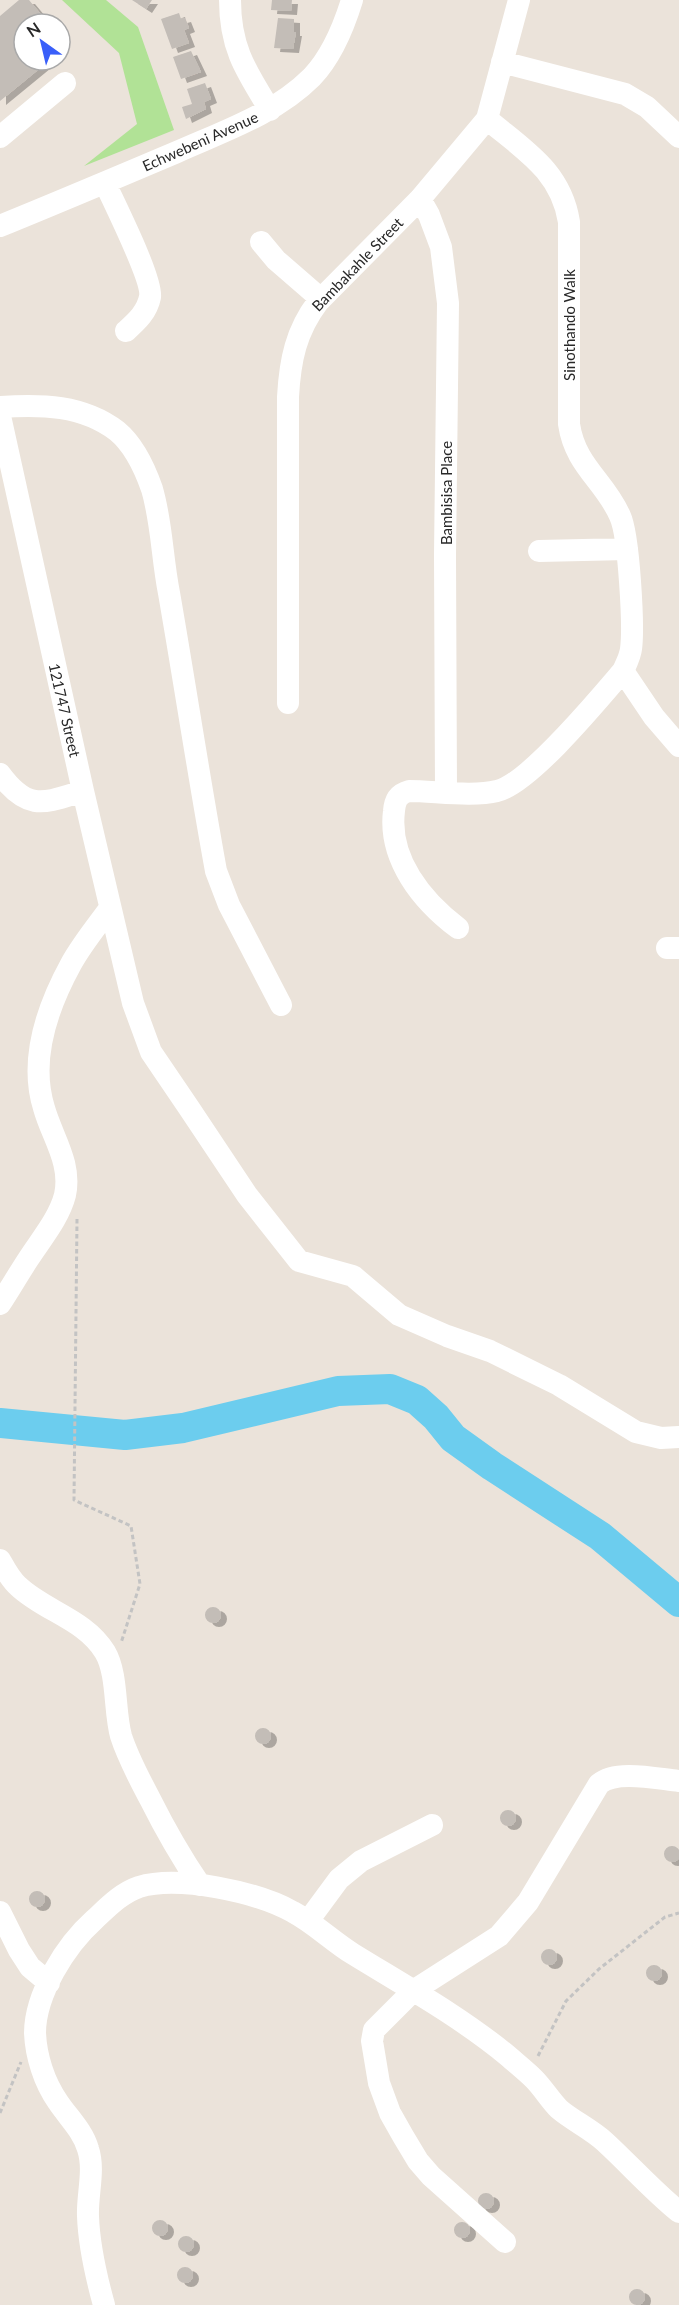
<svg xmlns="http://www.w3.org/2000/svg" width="679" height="2305" font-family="Lato,sans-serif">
  <defs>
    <filter id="shadow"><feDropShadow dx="6" dy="4" stdDeviation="0" flood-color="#0004"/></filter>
  </defs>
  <rect width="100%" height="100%" fill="#ebe3da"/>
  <path fill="#b1e296" d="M62 0H106L138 27 174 130 84 166 137 124 119 53Z"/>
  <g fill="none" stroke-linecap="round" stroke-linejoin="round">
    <path stroke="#6ccdee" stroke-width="30" d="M0 1423 125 1435 183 1428 338 1391 390 1389 417 1400 436 1417 453 1438 492 1466 600 1536 679 1602"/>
  </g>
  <path fill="#c3bdb7" filter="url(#shadow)" d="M19 0H29L49 24H24V60H50L0 101V16Z
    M132 0H152L146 9Z
    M272 0H292L291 11 271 10Z
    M179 13 181 19 185 18 189 28 184 30 189 43 172 49 161 19Z
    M278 18 294 19V32H296L293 49 274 48Z
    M191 51 201 72 181 79 173 57Z
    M205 83 211 99 204 102 206 109 186 119 182 107 192 104 187 89Z
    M205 1615a8 8 0 1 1 16 0a8 8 0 1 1-16 0Z
    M255 1736a8 8 0 1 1 16 0a8 8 0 1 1-16 0Z
    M500 1818a8 8 0 1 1 16 0a8 8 0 1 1-16 0Z
    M664 1854a8 8 0 1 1 16 0a8 8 0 1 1-16 0Z
    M29 1899a8 8 0 1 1 16 0a8 8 0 1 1-16 0Z
    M541 1957a8 8 0 1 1 16 0a8 8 0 1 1-16 0Z
    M646 1973a8 8 0 1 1 16 0a8 8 0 1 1-16 0Z
    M478 2201a8 8 0 1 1 16 0a8 8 0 1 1-16 0Z
    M152 2228a8 8 0 1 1 16 0a8 8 0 1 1-16 0Z
    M454 2230a8 8 0 1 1 16 0a8 8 0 1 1-16 0Z
    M178 2244a8 8 0 1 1 16 0a8 8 0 1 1-16 0Z
    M177 2275a8 8 0 1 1 16 0a8 8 0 1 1-16 0Z
    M629 2297a8 8 0 1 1 16 0a8 8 0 1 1-16 0Z"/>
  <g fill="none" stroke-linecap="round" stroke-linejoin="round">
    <path stroke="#c3c3c3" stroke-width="3" stroke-dasharray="4.5 3" stroke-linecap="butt" d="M77 1219 74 1500 131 1526 140 1584 121 1643
      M538 2056 566 2001 599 1969 665 1917 679 1913
      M0 2113 21 2062"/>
    <path stroke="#fff" stroke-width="22" d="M230 0C230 48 246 71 270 110
      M502 62 625 94 647 107 679 137
      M0 137 65 83
      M105 183C114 203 153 280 150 297 147 312 137 321 126 331
      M420 199 429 215 441 247 448 303 445 555 446 791
      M0 226C59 202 118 177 177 152 224 131 275 114 312 77 331 57 344 26 352 0
      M261 242 276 260 321 299
      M0 407C41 404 83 405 117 431 134 445 145 469 152 489 162 523 162 558 169 593 185 685 199 778 216 871L229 905 281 1005
      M0 416 83 791 133 1003 151 1052 189 1108 247 1195 299 1261 353 1276 399 1315 447 1336 490 1351 559 1385 636 1432 661 1438 679 1437
      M539 551 627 549
      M623 671 654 717 679 746
      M288 703V397C290 360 296 331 318 302L420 199 487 119 519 0
      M0 774C28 812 44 803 83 791
      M458 928C422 901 388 859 394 811 395 800 398 794 409 791 434 791 473 797 497 791 529 784 599 699 623 671 626 664 630 657 631 649 634 627 629 535 620 516 605 481 575 466 569 424V222C561 171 524 150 487 119
      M667 948H679
      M0 1304C10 1289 19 1273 29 1258 42 1238 59 1218 65 1195 72 1163 52 1137 44 1108 29 1060 48 1006 71 964 82 944 97 926 110 908
      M0 1560C5 1569 10 1579 18 1586 44 1611 85 1619 105 1652 118 1674 114 1711 121 1736 128 1758 139 1778 150 1799 165 1829 181 1857 200 1885
      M0 1912 19 1950 30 1967 49 1983
      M308 1921 339 1879 361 1861 432 1825
      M505 2242 431 2176 418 2161 403 2136 390 2113 379 2083 372 2041 374 2030 413 1991 499 1936 528 1902 599 1784C616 1769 658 1779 679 1781
      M104 2305C96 2276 89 2246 88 2216 87 2195 95 2170 88 2149 83 2131 68 2117 58 2102 44 2082 36 2056 35 2033 35 1994 66 1945 94 1920 107 1908 121 1893 139 1887 179 1875 257 1892 293 1912 314 1923 332 1941 353 1954 405 1986 461 2017 508 2056 517 2064 526 2071 534 2079 543 2088 550 2100 559 2109 573 2121 591 2129 605 2142 630 2165 652 2190 679 2212"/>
  </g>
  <g text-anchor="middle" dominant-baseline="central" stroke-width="5" stroke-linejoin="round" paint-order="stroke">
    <g font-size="15" fill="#282828" stroke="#fff">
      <text transform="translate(200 141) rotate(-24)">Echwebeni Avenue</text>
      <text transform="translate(357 264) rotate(-46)">Bambakahle Street</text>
      <text transform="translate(569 325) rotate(-90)">Sinothando Walk</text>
      <text transform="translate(446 493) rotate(-90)">Bambisisa Place</text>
      <text transform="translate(65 710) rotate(77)">121747 Street</text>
    </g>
  </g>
  <g transform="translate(42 42) rotate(326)"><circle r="28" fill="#ffffff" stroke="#a9a9a9" stroke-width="1.5"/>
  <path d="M0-4.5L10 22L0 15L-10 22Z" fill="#395ff9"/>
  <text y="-9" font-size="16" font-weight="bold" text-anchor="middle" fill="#282828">N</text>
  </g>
</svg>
